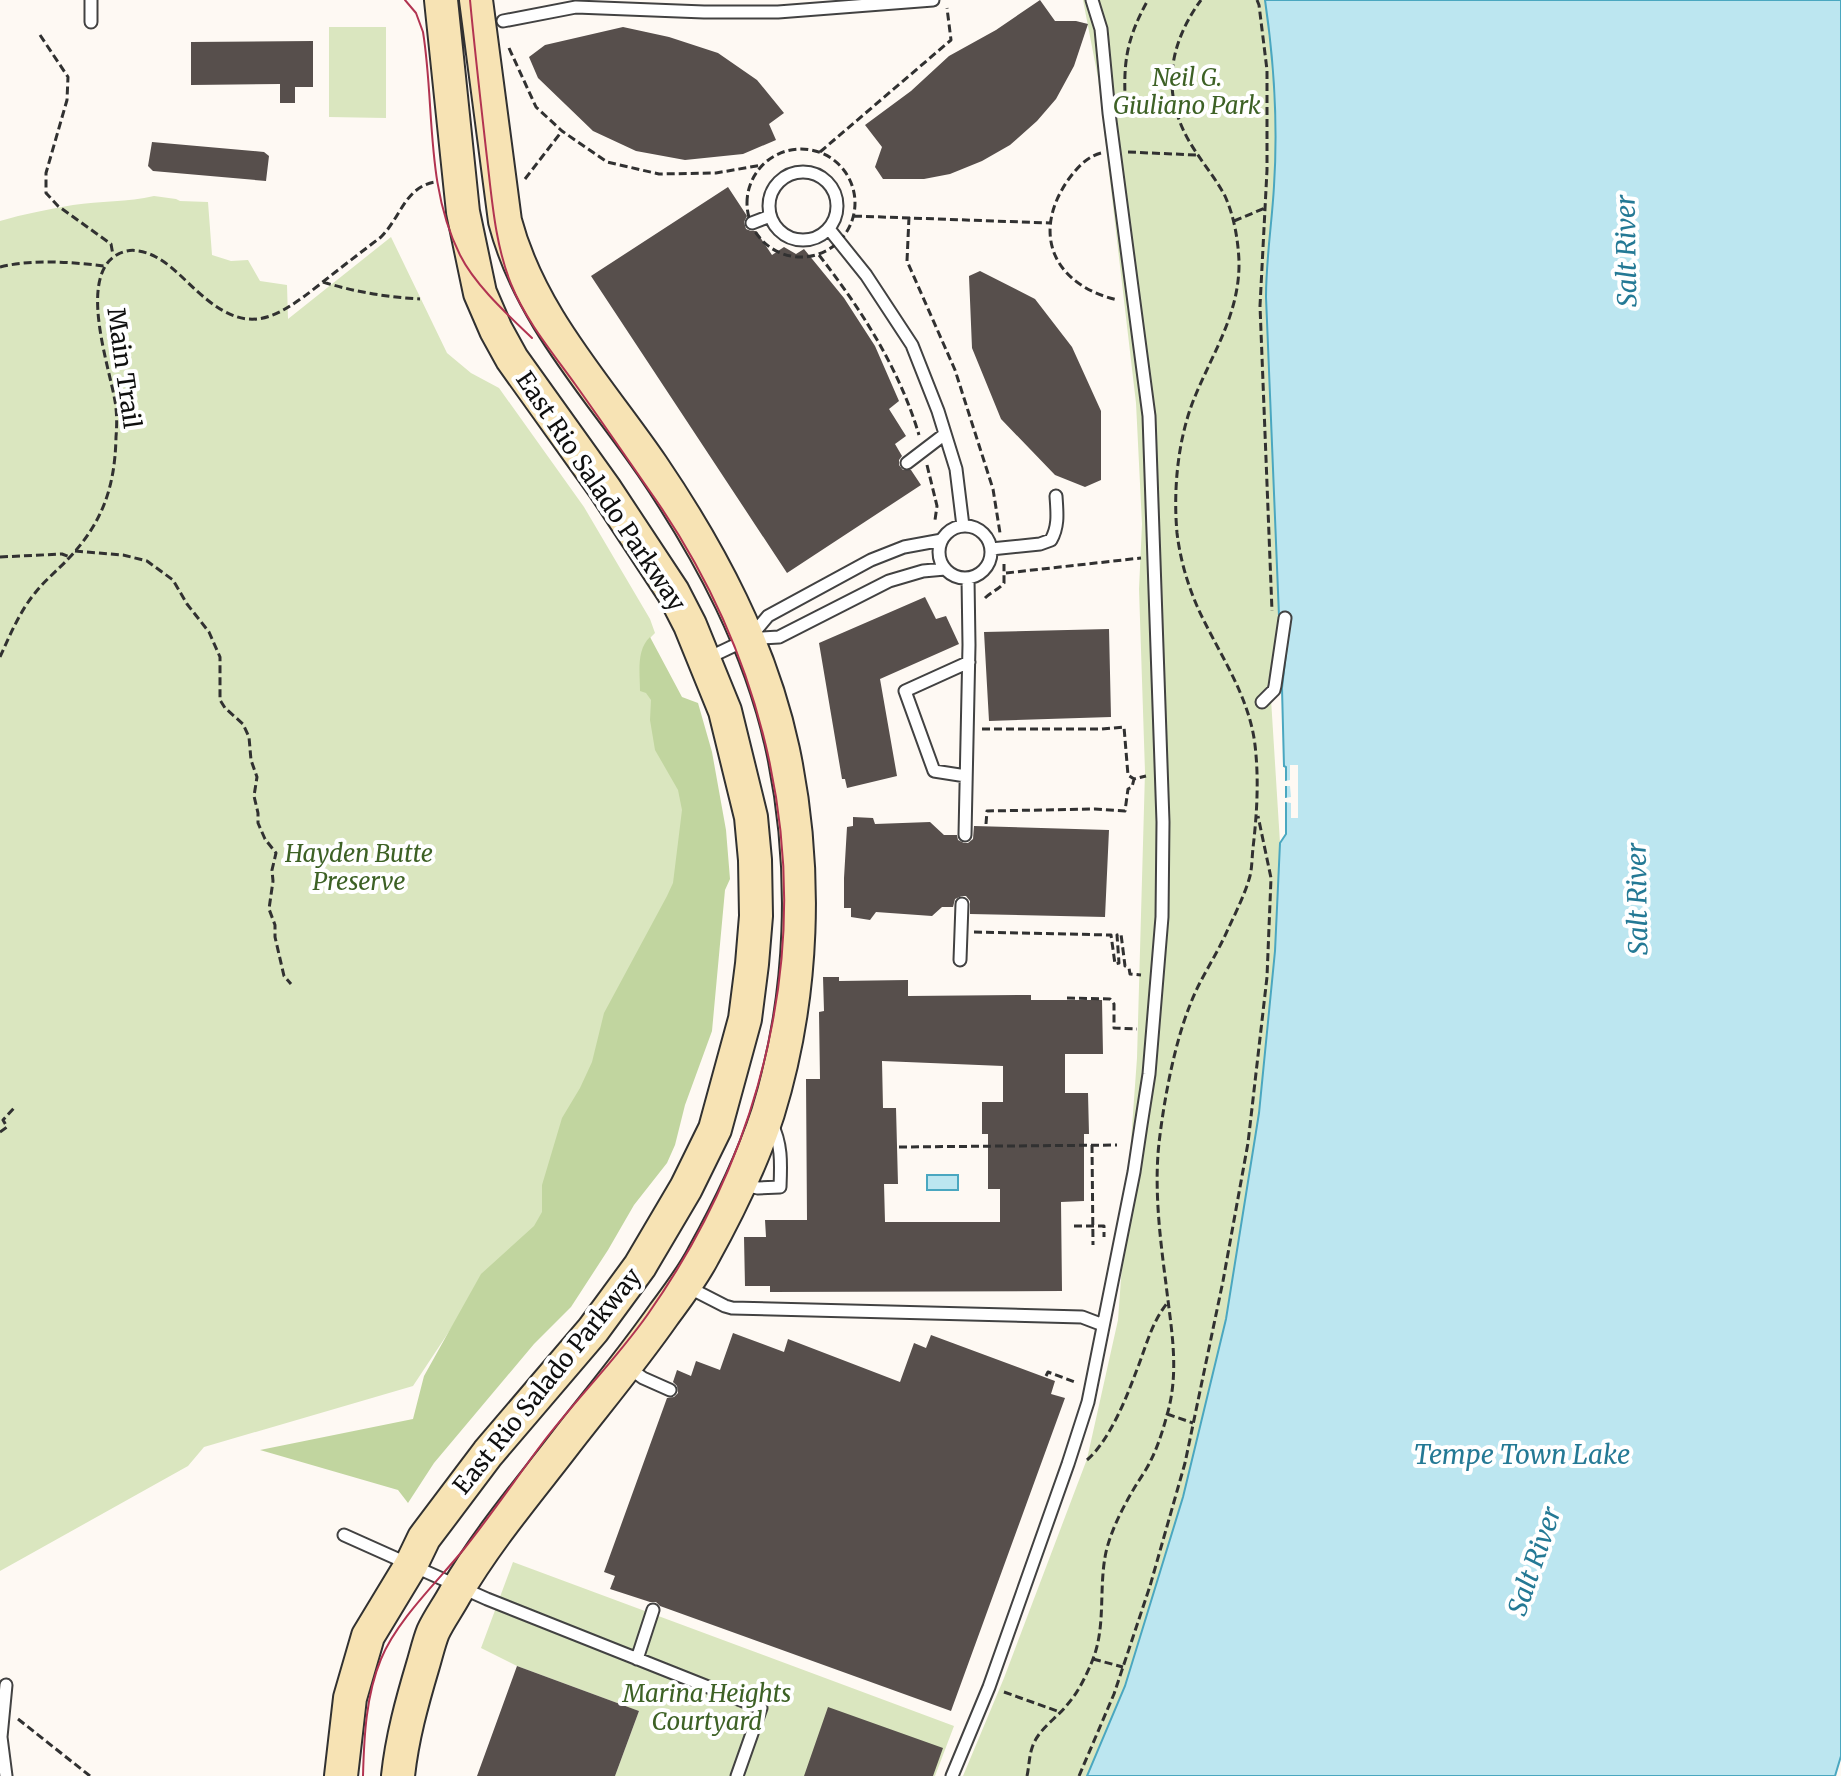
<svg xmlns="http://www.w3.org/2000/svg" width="1841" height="1776" font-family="Merriweather,serif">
  <rect width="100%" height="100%" fill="#fef9f3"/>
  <path fill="#dae6bf" d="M1083 0H1265C1274 61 1278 124 1274 186 1272 223 1266 259 1266 297L1279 616 1270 683 1280 843 1275 951 1259 1113 1226 1319 1183 1497 1125 1686 1087 1776H963L1004 1678 1087 1459 1118 1320 1137 1058 1145 772 1139 589 1142 524 1136 403 1098 78Z
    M329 27H386V118L329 117Z
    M154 196 176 199 180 201 208 202 212 255 231 261 248 260 260 281 287 285 288 319 391 237 447 353 471 373 499 388 584 507 650 619 655 633 648 640 695 729 682 1086 456 1321 413 1386 204 1447 188 1466 0 1571V221C24 214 49 209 73 205 100 201 128 202 154 196Z
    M513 1562 954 1726 935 1776H615L639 1711 517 1666 481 1648Z"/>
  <path fill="#c1d59f" d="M650 637 682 697 698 703 712 752 726 830 730 879 725 890 712 1031 685 1105 675 1145 667 1163 634 1205 608 1250 571 1307 534 1344 434 1463 408 1503 398 1490 260 1450 413 1419 424 1376 481 1274 534 1226 542 1212V1185L562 1118 580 1088 592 1062 604 1013 667 896 673 883 682 810 678 790 655 750 650 720 651 700 646 693 640 691C640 673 636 650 650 637Z"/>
  <path fill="#bce6f0" stroke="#4aa7c0" stroke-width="2" d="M1265 0H1841V1756L1835 1776H1087L1125 1686 1183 1497 1226 1319 1259 1113 1275 951 1280 843 1286 834V767L1284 766 1282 688 1290 618 1279 616 1266 297C1266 259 1272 223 1274 186 1278 124 1274 61 1265 0Z
    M927 1175H958V1190H927Z"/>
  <path fill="#fef9f3" d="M1290 765H1298V818H1291V803L1285 802V798L1291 797 1290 786H1285V781L1290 780Z"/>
  <path fill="#574f4c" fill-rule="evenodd" d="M1040 0 1055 21H1076L1088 24 1074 66 1056 99 1037 121 1010 145 982 161 950 174 924 179H883L875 167 882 147 865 125 911 91 949 56 996 30Z
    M623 27 669 37 718 53 757 80 784 113 769 124 776 140 743 154 685 160 636 151 593 131 538 78 529 57 545 45Z
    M313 41V87H295V103H280V84L191 85V42Z
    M152 142 264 152 269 156 266 181 153 171 148 166Z
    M728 187 747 216 744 222 746 229 751 231H756L772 255 784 247 796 254 804 249 844 298 875 346 899 401 889 409 906 436 895 444 902 456 899 460V465L903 470H911L921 485 787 573 591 276Z
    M980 271 1035 299 1072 347 1101 411V480L1085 487 1055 475 1001 419 972 348 969 276Z
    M925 597 936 619 946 616 959 644 880 679 897 776 847 788 845 779H842L819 643Z
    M1109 629 1111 717 989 721 984 632Z
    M853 817 873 818 875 824 930 822 944 835H957L958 840 964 843H968L973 839 974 826 1109 830 1105 917 970 914V901L966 896H962L955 899 953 907H942L932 916 876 912 870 920 851 917V908H844V878L847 827 853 826Z
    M823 977H839V981L908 980V996L1031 995V1000H1102L1103 1054H1065V1093H1088L1089 1134H1084V1201L1061 1202 1062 1291 770 1292V1286H745L744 1237H766L765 1220H807L806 1079H820L819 1012 824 1011ZM882 1061 1003 1066V1102H982V1134H988V1189H1000V1222H885L884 1184H898L896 1108H883Z
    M733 1333 784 1352 788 1339 900 1382 914 1343 926 1348 931 1335 1055 1381 1051 1394 1065 1398 951 1711 660 1606 656 1602H650L610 1589 615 1576 604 1572 667 1398 674 1397 678 1393 677 1386 673 1382 677 1370 691 1376 696 1361 720 1370Z
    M517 1666 639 1711 615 1776H477Z
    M828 1707 943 1748 933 1776H804Z"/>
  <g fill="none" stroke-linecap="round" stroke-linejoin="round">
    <defs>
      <path id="lane" d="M91 0V22
        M503 21 576 7 704 12H778L933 0
        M769 206a34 34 0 1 1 68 0a34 34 0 1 1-68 0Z
        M752 223 770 216
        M829 229 866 275 912 345 938 411 956 469 963 526
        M907 463 945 434
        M939 552a26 26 0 1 1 52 0a26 26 0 1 1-52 0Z
        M991 549 1040 544 1051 540C1059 526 1057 512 1056 496
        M752 635 768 616 871 560 904 547 942 540
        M708 658 748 639 779 637 889 581 923 571 945 569
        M1262 702 1274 690 1275 686 1285 618
        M966 776 934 771 905 691 969 662
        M965 835 969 645 968 578
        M960 960 962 904
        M744 1185 758 1188 780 1187C781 1163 782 1144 771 1122
        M686 1286 725 1306 732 1308 1082 1317 1103 1325
        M629 1368 643 1378 670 1390
        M344 1535 487 1599 761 1708 737 1776
        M637 1659 653 1610
        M6 1685 1 1737 6 1776
        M952 1776 989 1687 1068 1464 1088 1402 1134 1172 1141 1125 1149 1074 1162 917 1163 822 1149 416 1109 113 1101 29 1092 0"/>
      <path id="secondary" d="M341 1776 350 1698 368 1636 411 1565 424 1538 488 1453 593 1330 640 1266 686 1188 715 1129 745 1019 752 964 756 916 755 860 751 817 725 711 690 625 673 592 605 489 512 359 496 330 480 293 463 212 441 0
        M398 1776C402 1738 412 1702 423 1665 426 1655 429 1642 433 1632 439 1619 448 1607 455 1594 487 1539 529 1490 568 1439 600 1398 634 1357 664 1314 678 1295 692 1277 703 1256 728 1211 752 1162 768 1113 804 996 808 869 783 750 761 647 711 553 652 466 598 387 530 316 505 221L476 0"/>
    </defs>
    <use href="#lane" stroke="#424242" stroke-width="15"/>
    <use href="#secondary" stroke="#313131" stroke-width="36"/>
    <path stroke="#313131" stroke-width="3" stroke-dasharray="8 4" stroke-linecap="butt" d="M1257 0 1259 5 1267 70V170L1260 306 1272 611
      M40 35 68 77 67 100 46 173V193L58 206 111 244 113 255
      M509 48 536 107 562 131 607 162 659 174 716 173 762 165
      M1126 115C1123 67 1124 43 1148 0
      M747 203a54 54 0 1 1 108 0a54 54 0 1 1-108 0Z
      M820 152 951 40 947 8
      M1128 152 1196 155
      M1101 153C1086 157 1077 168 1068 180 1030 235 1055 286 1118 300
      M525 179 562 131
      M854 216 1050 223
      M909 217 907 261 955 370 993 489 1000 533
      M1234 221 1265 208
      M819 255C861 309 899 368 919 435
      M0 267C33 259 71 262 104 266
      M323 282C355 292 386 297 420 299
      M927 465 937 506 935 520
      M75 551 123 555 147 561 173 580 187 604 209 632 220 657V700L225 708 243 724 249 737 251 760 257 777 254 796 258 813V823L265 839 276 853 272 870 273 881 269 909 275 925V937L284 976 291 984
      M0 557 62 554 70 557
      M1006 573 1141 558
      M985 598C991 592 998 590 1004 583V564
      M0 657C10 635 20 611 35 593 45 580 58 570 69 558 103 522 115 486 116 437 117 425 117 412 115 401 109 366 79 280 115 256 121 252 130 249 138 251 162 254 180 276 197 291 246 336 272 322 319 285 339 269 360 253 381 237 401 217 405 187 435 182
      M982 729H1102L1124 727 1128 775 1134 779
      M986 824 987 811 1095 809 1125 811 1128 789 1132 787 1134 779 1146 776
      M974 932 1111 935 1115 964 1119 963 1117 935 1121 934 1125 966 1129 968 1130 974 1141 975
      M1067 998 1110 999 1114 1004V1028L1137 1029
      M0 1132 7 1127 3 1120 14 1108
      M1092 1145 1093 1245
      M899 1147 1117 1145
      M1074 1226H1104V1237
      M1046 1376 1048 1372 1075 1382
      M1167 1414 1193 1423
      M1087 1460C1109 1441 1126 1399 1136 1372 1146 1347 1151 1323 1168 1302
      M1093 1659 1123 1667
      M1004 1692 1060 1712
      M18 1719 90 1776
      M1027 1776C1029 1767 1029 1757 1032 1748 1038 1729 1055 1720 1067 1705 1077 1694 1085 1678 1091 1664 1107 1628 1098 1590 1106 1552 1111 1531 1121 1511 1132 1492 1138 1481 1146 1471 1151 1460 1158 1446 1163 1430 1167 1415 1180 1371 1171 1328 1166 1284 1160 1238 1154 1189 1159 1143 1164 1100 1174 1045 1190 1005 1200 978 1217 955 1228 929 1236 912 1245 894 1250 876 1252 868 1252 857 1253 848 1257 814 1259 779 1255 745 1249 694 1217 651 1197 606 1187 583 1180 558 1177 533 1173 488 1178 436 1196 394 1215 349 1240 311 1239 261 1238 239 1234 216 1225 196 1215 177 1200 160 1189 141 1161 92 1169 44 1201 0
      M1079 1776 1114 1694 1150 1586 1185 1463 1223 1281 1248 1143 1267 977 1271 878 1258 816"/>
    <use href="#lane" stroke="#fff" stroke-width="11"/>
    <use href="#secondary" stroke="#f7e3b4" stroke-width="32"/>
    <path stroke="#b23451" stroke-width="2" d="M405 0 416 13 423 32C435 106 425 186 460 255 475 285 507 314 532 338
      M363 1776C364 1737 366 1695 381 1659 397 1620 438 1581 464 1549 491 1515 515 1480 541 1445 575 1400 615 1361 648 1314 709 1227 752 1131 772 1025 809 836 759 645 649 490 624 454 600 419 575 384 552 352 526 321 511 284 495 244 492 200 487 158 481 105 475 53 470 0"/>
  </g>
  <g text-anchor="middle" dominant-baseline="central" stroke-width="8" stroke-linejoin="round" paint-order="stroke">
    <g font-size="24" font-style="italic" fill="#3d6125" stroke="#fff">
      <text x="1187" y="77">Neil G.<tspan x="1187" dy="28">Giuliano Park</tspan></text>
      <text x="359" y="853">Hayden Butte<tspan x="359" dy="28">Preserve</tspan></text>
      <text x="707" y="1693">Marina Heights<tspan x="707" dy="28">Courtyard</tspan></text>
    </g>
    <g font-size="24" fill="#0f0f0f" stroke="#fff">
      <text transform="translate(124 368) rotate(82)">Main Trail</text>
      <text transform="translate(601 491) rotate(56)">East Rio Salado Parkway</text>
      <text transform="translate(547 1381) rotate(-51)">East Rio Salado Parkway</text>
    </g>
    <g font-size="26" font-style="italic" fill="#247995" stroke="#fff">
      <text transform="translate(1626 251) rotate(-91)">Salt River</text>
      <text transform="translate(1637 899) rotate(-91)">Salt River</text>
      <text x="1522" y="1454">Tempe Town Lake</text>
      <text transform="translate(1534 1561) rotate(-71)">Salt River</text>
    </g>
  </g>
</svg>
